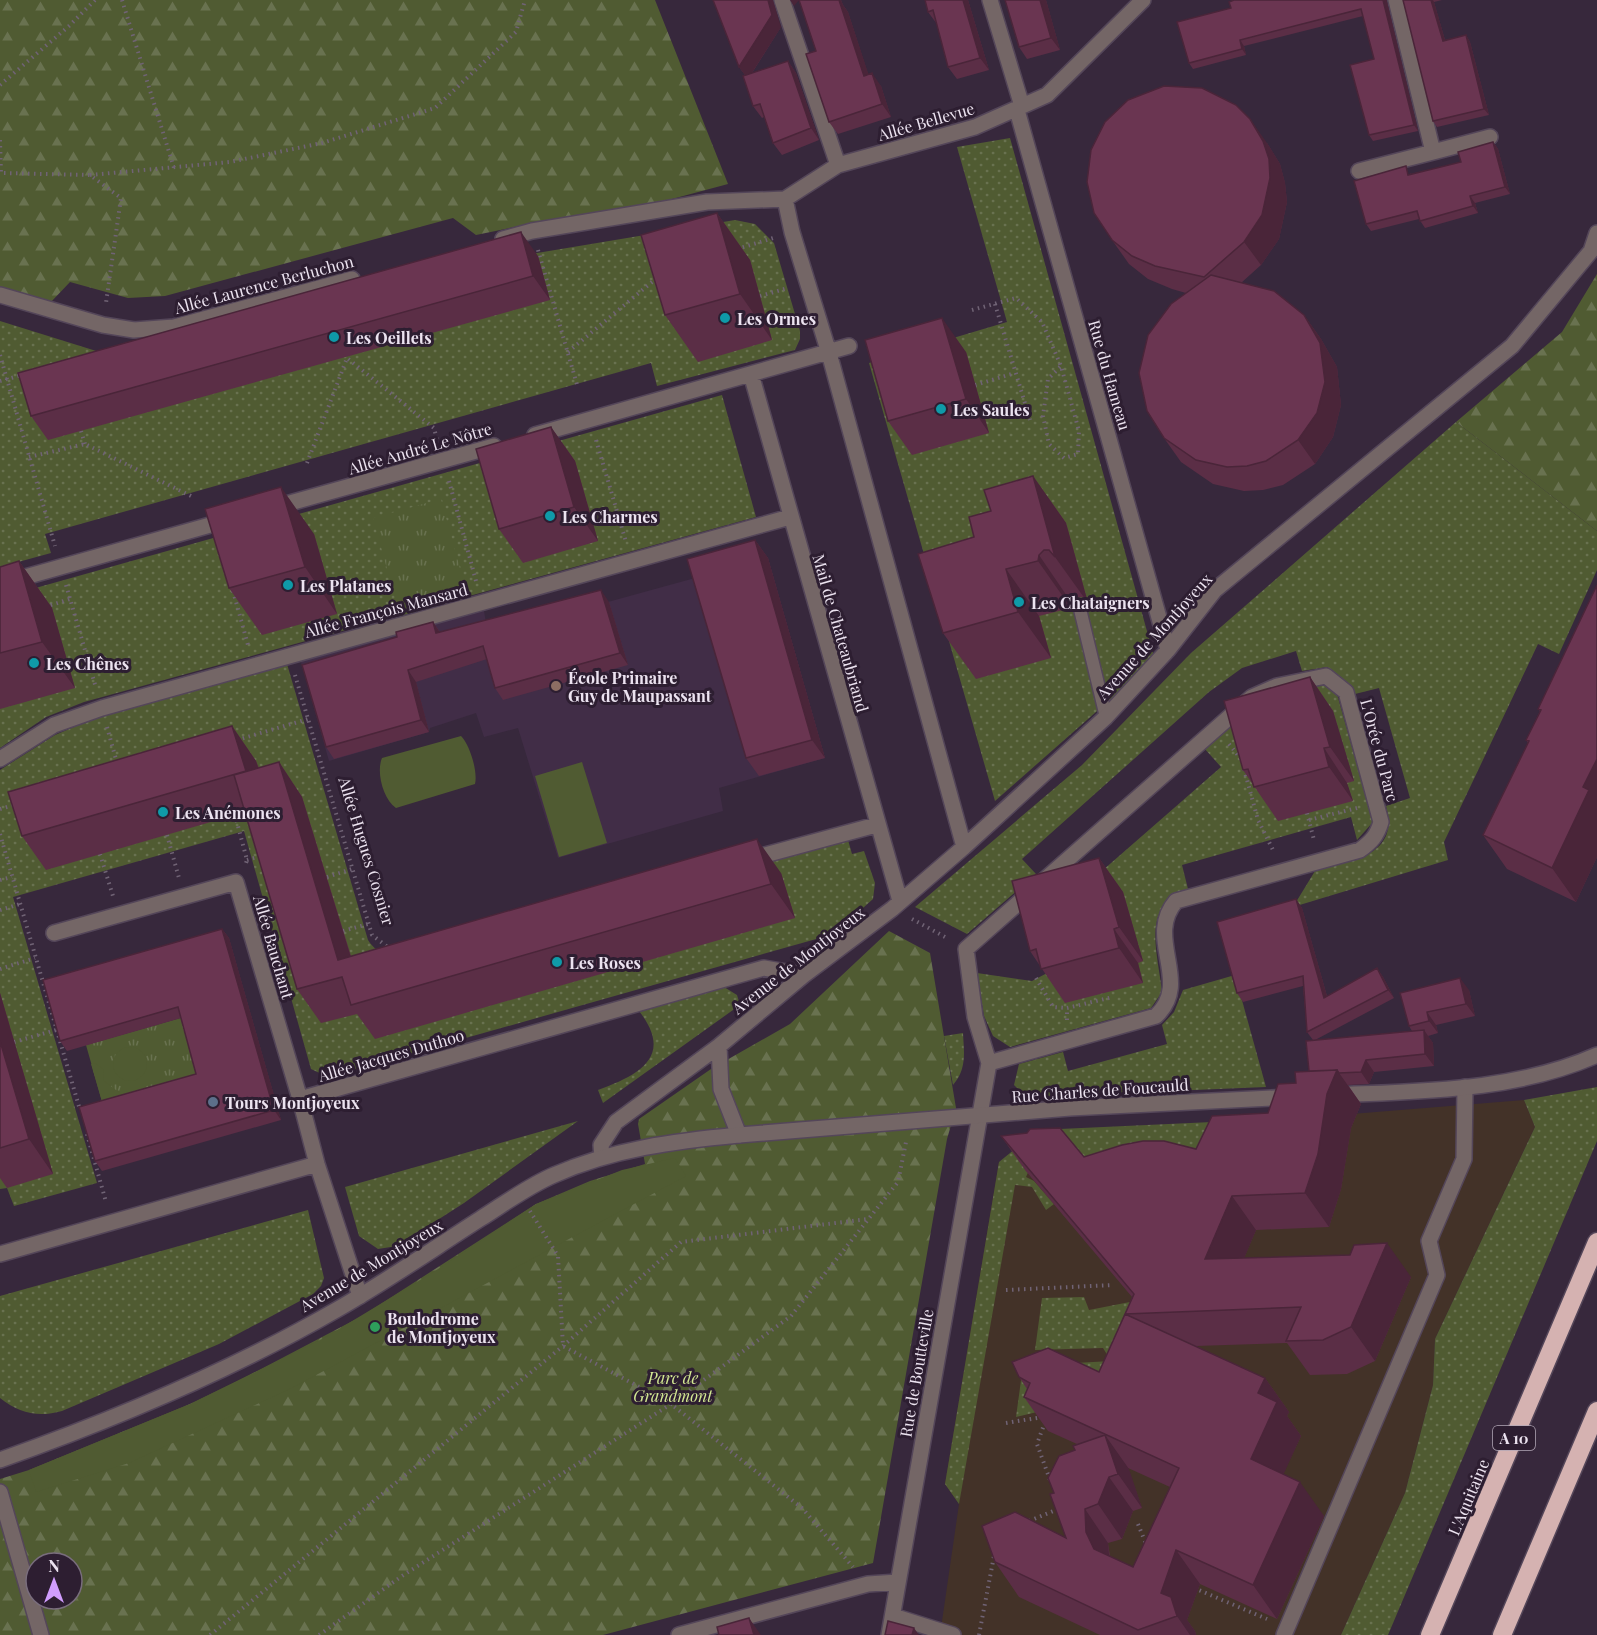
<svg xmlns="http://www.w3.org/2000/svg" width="1597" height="1635" font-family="'Playfair Display',serif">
  <defs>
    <pattern id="grass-dots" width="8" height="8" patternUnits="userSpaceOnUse" patternTransform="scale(1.5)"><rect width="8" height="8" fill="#505b32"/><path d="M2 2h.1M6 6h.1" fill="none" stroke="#697250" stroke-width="1.8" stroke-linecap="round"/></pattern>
    <pattern id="forest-firs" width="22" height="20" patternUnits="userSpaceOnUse" patternTransform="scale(1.5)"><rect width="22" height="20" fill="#505b32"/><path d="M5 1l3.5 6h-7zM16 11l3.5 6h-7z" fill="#697250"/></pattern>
    <pattern id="park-tufts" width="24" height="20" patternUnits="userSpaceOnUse" patternTransform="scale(1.5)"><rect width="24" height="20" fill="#505b32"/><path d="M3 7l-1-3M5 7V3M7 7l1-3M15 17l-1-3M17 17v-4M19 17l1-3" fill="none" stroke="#697250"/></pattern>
  </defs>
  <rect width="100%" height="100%" fill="#37283c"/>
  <path fill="#433228" d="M1524 1100 1535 1127 1435 1339 1433 1385 1405 1493 1341 1635H940L959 1504 945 1484 999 1162 1302 1118Z"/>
  <path fill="#412d47" d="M768 558 825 758 719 788 723 811 558 858 518 728 484 737 476 713 430 728 429 732 329 761 300 659 484 611 488 635Z"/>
  <path fill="url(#grass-dots)" d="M1010 138 1155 660 995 801 869 363 1007 322 957 147Z
    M735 220 755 224 774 243 800 331V339L795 350 657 386 651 363 45 534 51 553 0 567V321L138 364 537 253Z
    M722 395 756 517 84 702 46 717 0 748V598Z
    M1456 422 1597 531V570L1559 654 1538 644 1444 842 1448 860 1293 907 1315 871C1351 860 1400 857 1386 806L1410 798 1379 688 1355 694 1353 687 1327 667 1302 671 1296 651 1242 668 1209 692 1022 859 1036 874 967 934 915 907 1082 765 1191 653Z
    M287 664 368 940C378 957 398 957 416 960L848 840 852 854 864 851 875 883 873 899 834 934 328 1077 311 1069 244 831 13 897 97 1183 14 1206 7 1188 0 1189V770L55 735 100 716Z
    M1326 685 1337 694 1373 822 1357 840 1351 817 1182 865 1188 889C1140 905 1158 953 1162 992L1151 1008 1010 1047 993 1036 984 1016 977 973 1032 981 1049 972 1079 891 1221 767 1204 748 1257 705 1305 688Z
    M1235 975 1266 1087 1026 1097 1014 1085 1019 1064 1063 1052 1068 1071 1167 1044 1162 1025 1174 1012 1183 990Z
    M724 987 737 995 740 1005 603 1103 598 1090C638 1075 675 1057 639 1011L705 990Z
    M963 1033C964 1053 967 1069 953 1085L944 1036Z
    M1597 1087V1141L1388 1635H1341L1405 1493 1433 1385 1435 1339 1535 1127 1524 1100Z
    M1302 1118 1291 1150 1029 1170 1026 1177 1034 1181 1054 1204 1046 1210 1032 1187 1015 1185 959 1504 945 1484 999 1162 1038 1130Z
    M578 1121 464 1203 397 1246 378 1249 359 1236 345 1187Z
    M308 1210 324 1278 321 1286 313 1294 219 1344 62 1411C38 1418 19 1413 0 1398V1296Z
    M1084 1297 1089 1310 1135 1301 1130 1390 1016 1417 1023 1366 1111 1361 1103 1348 1035 1350 1042 1298Z"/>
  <path fill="url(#forest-firs)" fill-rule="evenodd" d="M0 0H655L728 184 657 203 529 224 476 235 453 218 165 296 128 298 70 282 50 303 0 289Z
    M1597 274V531L1456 422 1562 332Z
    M889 931 930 953 956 1108 947 1139 873 1563 603 1635H0V1479L29 1470 190 1404 240 1380 362 1316 536 1204 590 1181 645 1164 638 1124 639 1119 711 1069 790 1024ZM36 1563H72V1599H36Z"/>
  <path fill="url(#park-tufts)" d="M441 499 468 598 400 616 373 518Z
    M184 1017 203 1084 105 1112 86 1045Z"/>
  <path fill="#505b32" d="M461 736C470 745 478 772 475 784L396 808C383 799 376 772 382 758Z
    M582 762 607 843 559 857 535 776Z
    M113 1064a17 17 0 1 1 34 0a17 17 0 1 1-34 0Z
    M95 1063 103 1069 104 1081 124 1096 105 1112 91 1064Z
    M675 1158 686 1176 292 1388 129 1463 36 1492 29 1470 190 1404 324 1338 435 1271 536 1204 622 1170Z"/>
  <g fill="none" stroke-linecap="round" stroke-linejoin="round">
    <defs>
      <path id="service" d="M1079 605 1106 717"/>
      <path id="minor" d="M782 0 838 165
        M990 0 1022 106
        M1396 0 1433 152 1490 137
        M1017 110 1168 650
        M1359 171 1433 152
        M785 199 792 232 829 353 964 847
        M503 239 532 231 707 202 785 199 838 165 975 127 1047 95 1143 0
        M0 295 103 325 134 330 174 327 352 279
        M751 374 900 901
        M535 435 849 346
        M272 508 494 446
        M0 584 228 520
        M0 759 54 725 102 708 790 517
        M750 859 876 825
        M54 933 236 882 300 1099
        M719 1046 721 1089 739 1135
        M602 1157 601 1145 616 1122 719 1046 804 975 892 909 964 847 1106 717 1168 650 1215 590 1512 346 1591 251 1597 233
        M0 1254 317 1164
        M360 1296 317 1164 300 1099 764 968 804 975
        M0 1492 41 1635
        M893 1616 953 1635
        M679 1635 868 1584 898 1582
        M889 1635 989 1063 975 1017 966 949 1252 697 1277 686 1326 676 1346 692 1381 822C1377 836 1371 842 1360 850L1176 901C1144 938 1193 982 1156 1016L989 1063
        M1284 1635 1437 1275 1429 1241 1464 1159 1465 1087"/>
      <path id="tertiary" d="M1335 1095C1423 1091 1516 1091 1597 1055
        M0 1460C116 1419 232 1370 338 1309 387 1281 433 1249 480 1219 504 1204 528 1186 554 1175 613 1149 675 1141 739 1135L1070 1108 1293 1097"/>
      <path id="motorway" d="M1430 1635 1597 1242
        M1502 1635 1597 1411"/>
    </defs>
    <use href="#service" stroke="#544659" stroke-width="15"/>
    <use href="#minor" stroke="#544659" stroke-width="18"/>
    <use href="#tertiary" stroke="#544659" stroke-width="18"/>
    <use href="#motorway" stroke="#544659" stroke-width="21"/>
    <path stroke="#706375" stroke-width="4" stroke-dasharray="1.5 4.5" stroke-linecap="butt" d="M122 0 174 168
      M0 85 69 26 95 0
      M0 140 1 173 90 175 121 198 106 303
      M90 175 230 162 322 143 435 108 516 32 525 0
      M737 249 773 238
      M538 250 578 388
      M760 296 788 288
      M995 304 1030 420
      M972 310 1016 298 1042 322 1061 366 1079 431 1078 454 1064 458 1049 444 1043 416 1048 379 1061 366
      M568 352 658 277
      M0 355 55 546
      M0 381 22 375
      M975 385 1015 373
      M81 431 85 444
      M596 440 626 542
      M29 457 85 444 193 497
      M307 463 347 358 434 428 437 440
      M449 481 476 581
      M66 585 96 688
      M233 591 248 645
      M45 607 70 599
      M295 675 372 935 389 948
      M107 727 117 763
      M237 740 308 719
      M1229 744 1241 759
      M1244 769 1258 820 1274 852
      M0 809 17 804
      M1307 813 1314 840
      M235 815 247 860 246 863
      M1309 820 1357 808
      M0 834 80 1110
      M167 835 179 878
      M100 854 113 896
      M247 860 261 856
      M327 877 352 869
      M0 880 12 877
      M0 910 20 904
      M912 919 947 938
      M343 931 368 924
      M0 969 35 958
      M1036 978 1053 1007 1067 1008
      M1067 1020V1008L1113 997
      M14 1042 56 1030
      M87 1134 106 1202
      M530 1211 558 1256 563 1346 671 1404 802 1508 853 1567
      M1006 1290 1113 1285
      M1045 1422 1037 1444 1050 1480
      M1006 1423 1043 1417
      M1029 1521 1061 1508
      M1138 1524 1146 1544
      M1194 1588 1267 1619
      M210 1635 563 1346 681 1242 868 1219
      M319 1635 402 1576 671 1404 791 1316 898 1182 906 1142
      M979 1635 994 1556"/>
    <use href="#service" stroke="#746666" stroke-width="12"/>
    <use href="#minor" stroke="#746666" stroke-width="15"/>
    <use href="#tertiary" stroke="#746666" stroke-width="15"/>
    <use href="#motorway" stroke="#d5b2b1" stroke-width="18"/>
  </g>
  <path fill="#5b2e46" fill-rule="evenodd" d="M799 0H841L843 5 848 12 868 74 881 86 891 117 838 134 829 122 816 51Z
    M968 0 989 70 957 79 948 67 937 24 928 12Z
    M1046 0 1060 50 1027 59 1019 47Z
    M1234 0H1387V2L1418 131 1373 141 1369 135 1374 59 1363 16 1244 46 1246 55 1193 69 1189 63 1231 8Z
    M1403 0H1442L1434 2 1445 40 1466 35 1470 42 1489 115 1437 127 1433 121Z
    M781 27 752 73 788 61 796 73 819 140 782 155 773 143 764 117 762 118 753 106 745 75 739 67Z
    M1493 142 1498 149 1510 194 1475 203 1478 213 1425 228 1419 219 1371 231 1366 224 1411 173V175L1461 162Z
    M1267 143 1280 164 1285 183 1287 202 1279 239 1261 265 1241 283 1304 315 1321 339 1337 367 1341 405 1333 437 1315 464 1283 485 1263 490 1244 491 1213 484 1181 462 1164 438 1186 293 1172 289 1148 279 1129 264 1112 240Z
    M717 213 750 260 772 340 698 362 665 315Z
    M538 256 550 300 48 440 31 416Z
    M966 352 989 433 912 455 888 421Z
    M551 427 575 461 598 541 523 563 499 529Z
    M1033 476 1066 523 1088 603 1082 597H1077L1071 602V608L1039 616 1051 658 976 679 943 633 991 511Z
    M314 534 337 614 262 635 229 588Z
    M755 540 768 558 825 758 759 776 746 758Z
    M19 561 52 608 75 688 0 709V567Z
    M1597 585V857L1576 902 1507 869 1483 835 1528 743 1526 740 1540 711 1538 709Z
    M609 602 628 665 503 700 495 688 487 659 416 682 429 732 334 759 326 747 397 637 433 622 440 632Z
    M1310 677 1333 711 1354 781 1347 783 1353 801 1278 821 1243 770Z
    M232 726 256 761 259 768 279 762 302 797 351 956 781 873 795 918 375 1039 357 1014 321 1023 297 989 245 812 46 870 22 836Z
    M1099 858 1123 892 1143 961 1138 963 1143 983 1065 1003 1030 951Z
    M1296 899 1302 908 1327 996 1377 968 1383 977 1394 998 1315 1040 1412 1031 1409 1026 1400 993 1469 990 1475 1016 1436 1025 1438 1033 1428 1036 1433 1043 1434 1066 1374 1072 1369 1084 1348 1085 1361 1104 1351 1128 1341 1189 1329 1227 1256 1230 1244 1258 1411 1277 1375 1361 1347 1374 1310 1375 1287 1343 1196 1346 1265 1378 1289 1412 1287 1416 1301 1436 1283 1474 1324 1516 1277 1619 1200 1584 1187 1620 1195 1631 1196 1635H1100L1019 1597 995 1562 1066 1538 1054 1493 1077 1444 1048 1431 1024 1397 1027 1389 1019 1377 1099 1372 1132 1297 1025 1170 1001 1136 1084 1157 1196 1149 1268 1113 1309 1071 1313 1040 1307 1032 1303 986 1243 1002 1237 993ZM1128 1468 1170 1487 1133 1567 1110 1556 1108 1543 1122 1539 1133 1511 1142 1508Z
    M222 929 229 938 281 1120 102 1171 95 1161 196 1074 181 1018 67 1051 60 1041Z
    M0 993 53 1174 7 1188 0 1178Z"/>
  <path fill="#4a2539" d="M768 0H773L781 27 748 79 739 67Z
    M790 0H799L794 6Z
    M837 0H841L843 5 848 12 873 88 864 76Z
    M963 0H968L989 70 980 58Z
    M1040 0H1046L1060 50 1051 38Z
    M1383 0H1387V2L1418 131 1414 125Z
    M1431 0H1433L1434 2 1447 47 1443 41Z
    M1466 35 1470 42 1489 115 1484 109Z
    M1240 40 1244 46 1246 55 1242 49Z
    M788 61 796 73 819 140 811 128Z
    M872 73 881 86 891 117 882 104Z
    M1250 119 1267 143 1280 164 1285 183 1287 202 1279 239 1261 265 1244 242Z
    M1493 142 1498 149 1510 194 1505 187Z
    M1470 196 1475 203 1478 213 1473 206Z
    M717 213 750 260 772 340 740 294Z
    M521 232 538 256 550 300 533 276Z
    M1304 315 1321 339 1337 367 1341 405 1333 437 1315 464 1298 440Z
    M942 318 966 352 989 433 966 399Z
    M551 427 575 461 598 541 574 507Z
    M1033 476 1066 523 1088 603 1055 557Z
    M281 487 314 534 337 614 305 567Z
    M755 540 768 558 825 758 812 740Z
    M1039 555 1071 602V608L1038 561Z
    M19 561 52 608 75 688 42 642Z
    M1006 569 1039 616 1051 658 1018 612Z
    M601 590 609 602 628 665 620 653Z
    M433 622 441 634 436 633Z
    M408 670 416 682 429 732 421 720Z
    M1310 677 1333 711 1354 781 1330 747Z
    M232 726 256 761 270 805 246 771Z
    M1324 748 1347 783 1353 801 1329 767Z
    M1597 759V857L1576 902 1552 868 1583 787Z
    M279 762 302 797 362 994 338 960Z
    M757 839 781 873 795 918 771 884Z
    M1099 858 1123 892 1143 961 1119 927Z
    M1296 899 1302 908 1330 1007 1324 998Z
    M222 929 229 938 281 1120 274 1110Z
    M1114 929 1138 963 1143 983 1119 948Z
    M1377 968 1383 977 1394 998 1388 990Z
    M1460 978 1469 990 1475 1016 1466 1004Z
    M0 993 53 1174 29 1139 0 1041Z
    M1427 1012 1436 1025 1438 1033 1429 1021Z
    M1424 1030 1433 1043 1434 1066 1425 1054Z
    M1366 1060 1374 1072 1369 1084 1361 1072Z
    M1337 1070 1361 1104 1351 1128 1341 1189 1329 1227 1305 1193 1327 1094Z
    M1232 1196 1256 1230 1229 1294 1205 1259Z
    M1387 1243 1411 1277 1375 1361 1351 1327Z
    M1265 1378 1289 1412 1287 1416 1301 1436 1275 1493 1251 1459 1258 1393Z
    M1105 1435 1129 1469 1142 1508 1118 1474Z
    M1109 1477 1133 1511 1122 1539 1098 1504Z
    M1300 1482 1324 1516 1277 1619 1253 1585Z
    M1085 1509 1108 1543 1110 1566 1094 1549 1086 1532Z
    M1176 1550 1200 1584 1187 1620 1195 1631 1196 1635H1190L1161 1593Z
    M749 1618 761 1635H754Z
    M914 1628 919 1635H912Z"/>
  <path fill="#6a3551" stroke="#4a2539" stroke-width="1.5" d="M713 0H768L772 15 739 67Z
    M799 0H839L864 76 872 73 882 104 829 122 806 54 816 51Z
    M925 0H963L980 58 948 67 933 10 928 12Z
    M1005 0H1040L1051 38 1019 47Z
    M1234 0H1383L1414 125 1369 135 1350 65 1374 59 1361 9 1240 40 1242 49 1189 63 1177 22 1231 8 1229 2Z
    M1403 0H1431L1443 41 1466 35 1484 109 1433 121Z
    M788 61 811 128 773 143 760 104 753 106 743 76Z
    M1164 86 1202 88 1236 105 1250 119 1263 141 1269 159 1270 178 1262 215 1244 242 1204 277 1155 266 1132 256 1112 240 1094 213 1087 182 1091 150 1105 122 1128 100Z
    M1493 142 1505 187 1470 196 1473 206 1420 221 1417 211 1366 224 1354 181 1406 166 1408 175 1461 162 1458 152Z
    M717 213 740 294 665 315 641 235Z
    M521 232 533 276 31 416 18 373Z
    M1211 275 1274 291 1304 315 1320 343 1325 382 1317 413 1298 440 1266 461 1247 466 1227 467 1196 460 1164 438 1147 411 1139 373 1148 335 1171 304Z
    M942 318 966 399 888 421 865 340Z
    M551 427 574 507 499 529 476 449Z
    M1033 476 1055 557 1049 550H1044L1039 555 1038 561 1006 569 1018 612 943 633 918 554 974 537 969 517 991 511 984 490Z
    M281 487 305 567 229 588 205 509Z
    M755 540 812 740 746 758 687 559Z
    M19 561 42 642 0 653V567Z
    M1597 585V759L1583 787 1589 790 1552 868 1483 835 1529 741 1526 740 1541 710 1538 709Z
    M601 590 620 653 495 688 483 646 408 670 421 720 326 747 302 665 397 637 396 632 433 622 436 633Z
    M1310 677 1330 747 1324 748 1329 767 1254 787 1248 769 1243 770 1224 701Z
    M232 726 246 771 22 836 8 792Z
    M279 762 338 960 757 839 771 884 351 1005 342 977 297 989 234 775Z
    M1099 858 1119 927 1114 929 1119 948 1041 969 1036 949 1030 951 1012 881Z
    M1296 899 1324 998 1377 968 1388 990 1307 1032 1303 976 1237 993 1217 922Z
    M222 929 274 1110 95 1161 79 1107 196 1074 178 1007 60 1041 43 980Z
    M1460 978 1466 1004 1427 1012 1429 1021 1409 1026 1400 993Z
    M1424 1030 1425 1054 1366 1060 1361 1072 1339 1073 1337 1070 1309 1071 1306 1041Z
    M0 1041 29 1139 0 1148Z
    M1337 1070 1327 1094 1318 1154 1305 1193 1232 1196 1205 1259 1350 1255 1354 1245 1387 1243 1351 1327 1323 1340 1286 1341 1301 1307 1125 1314 1265 1378 1258 1393 1277 1402 1251 1459 1300 1482 1253 1585 1176 1550 1161 1593 1171 1597 1177 1616 1138 1630 995 1562 982 1526 1015 1512 1066 1538 1050 1494 1054 1493 1048 1478 1059 1456 1075 1450 1073 1446 1105 1435 1118 1474 1109 1477 1098 1504 1085 1509 1086 1532 1094 1549 1133 1567 1179 1468 1024 1397 1030 1383 1019 1377 1012 1362 1048 1348 1099 1372 1134 1294 1001 1136 1027 1133 1030 1129 1060 1128 1084 1157 1122 1145 1143 1141H1164L1196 1149 1212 1116 1268 1113 1278 1084 1296 1083 1295 1072Z
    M749 1618 754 1635H719L717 1627Z
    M888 1621 914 1628 912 1635H885Z"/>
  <g fill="#0f9aa8" stroke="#2d1e31" stroke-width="2">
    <circle cx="725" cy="318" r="6"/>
    <circle cx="334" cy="337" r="6"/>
    <circle cx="941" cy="409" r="6"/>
    <circle cx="550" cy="516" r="6"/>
    <circle cx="288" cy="585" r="6"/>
    <circle cx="1019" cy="602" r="6"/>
    <circle cx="34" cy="663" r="6"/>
    <circle cx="163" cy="812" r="6"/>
    <circle cx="557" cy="962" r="6"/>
  </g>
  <circle fill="#8d6e63" stroke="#2d1e31" stroke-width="2" cx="556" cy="686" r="6"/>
  <circle fill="#5c6f8a" stroke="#2d1e31" stroke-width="2" cx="213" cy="1102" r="6"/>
  <circle fill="#2e9e5b" stroke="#2d1e31" stroke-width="2" cx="375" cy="1327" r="6"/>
  <g text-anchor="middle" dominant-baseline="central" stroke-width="6" stroke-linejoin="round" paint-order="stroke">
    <rect fill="#2d1e31" stroke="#b3a8b7" stroke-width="1.5" x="1493" y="1426" width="42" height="24" rx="4.5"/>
    <g font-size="15" font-weight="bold" fill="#ece3f0">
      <text x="1514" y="1438">A 10</text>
    </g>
    <g font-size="16" fill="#ece3f0" stroke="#2d1e31">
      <text transform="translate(926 121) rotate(-16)">Allée Bellevue</text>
      <text transform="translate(264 284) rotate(-15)">Allée Laurence Berluchon</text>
      <text transform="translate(1110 375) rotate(74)">Rue du Hameau</text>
      <text transform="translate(420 448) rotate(-16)">Allée André Le Nôtre</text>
      <text transform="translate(386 610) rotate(-15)">Allée François Mansard</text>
      <text transform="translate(841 633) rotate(74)">Mail de Chateaubriand</text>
      <text transform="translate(1154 636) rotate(-48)">Avenue de Montjoyeux</text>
      <text transform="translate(1380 750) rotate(75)">L'Orée du Parc</text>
      <text transform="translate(367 851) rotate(73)">Allée Hugues Cosnier</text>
      <text transform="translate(274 947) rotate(74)">Allée Bauchant</text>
      <text transform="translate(798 960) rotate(-38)">Avenue de Montjoyeux</text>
      <text transform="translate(391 1055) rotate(-16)">Allée Jacques Duthoo</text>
      <text transform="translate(1100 1090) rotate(-4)">Rue Charles de Foucauld</text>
      <text transform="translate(371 1265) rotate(-31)">Avenue de Montjoyeux</text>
      <text transform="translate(916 1373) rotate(-80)">Rue de Boutteville</text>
      <text transform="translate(1468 1497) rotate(-67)">L'Aquitaine</text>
    </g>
    <g font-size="16" font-weight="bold" fill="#ece3f0" stroke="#2d1e31" text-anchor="start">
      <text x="737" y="318">Les Ormes</text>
      <text x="346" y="337">Les Oeillets</text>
      <text x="953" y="409">Les Saules</text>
      <text x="562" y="516">Les Charmes</text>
      <text x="300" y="585">Les Platanes</text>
      <text x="1031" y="602">Les Chataigners</text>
      <text x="46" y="663">Les Chênes</text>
      <text x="568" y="677">École Primaire<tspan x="568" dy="18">Guy de Maupassant</tspan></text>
      <text x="175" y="812">Les Anémones</text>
      <text x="569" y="962">Les Roses</text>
      <text x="225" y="1102">Tours Montjoyeux</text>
      <text x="387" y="1318">Boulodrome<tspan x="387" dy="18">de Montjoyeux</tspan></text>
    </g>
    <g font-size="16" font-style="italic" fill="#d4ea93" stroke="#2d1e31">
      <text x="673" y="1377">Parc de<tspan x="673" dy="18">Grandmont</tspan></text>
    </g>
  </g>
  <g transform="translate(54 1581)"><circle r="28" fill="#2d1e31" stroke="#796d7d" stroke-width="1.5"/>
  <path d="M0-4.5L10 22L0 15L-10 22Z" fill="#d19dfe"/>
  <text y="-9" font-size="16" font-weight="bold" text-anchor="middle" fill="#ece3f0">N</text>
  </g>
</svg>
